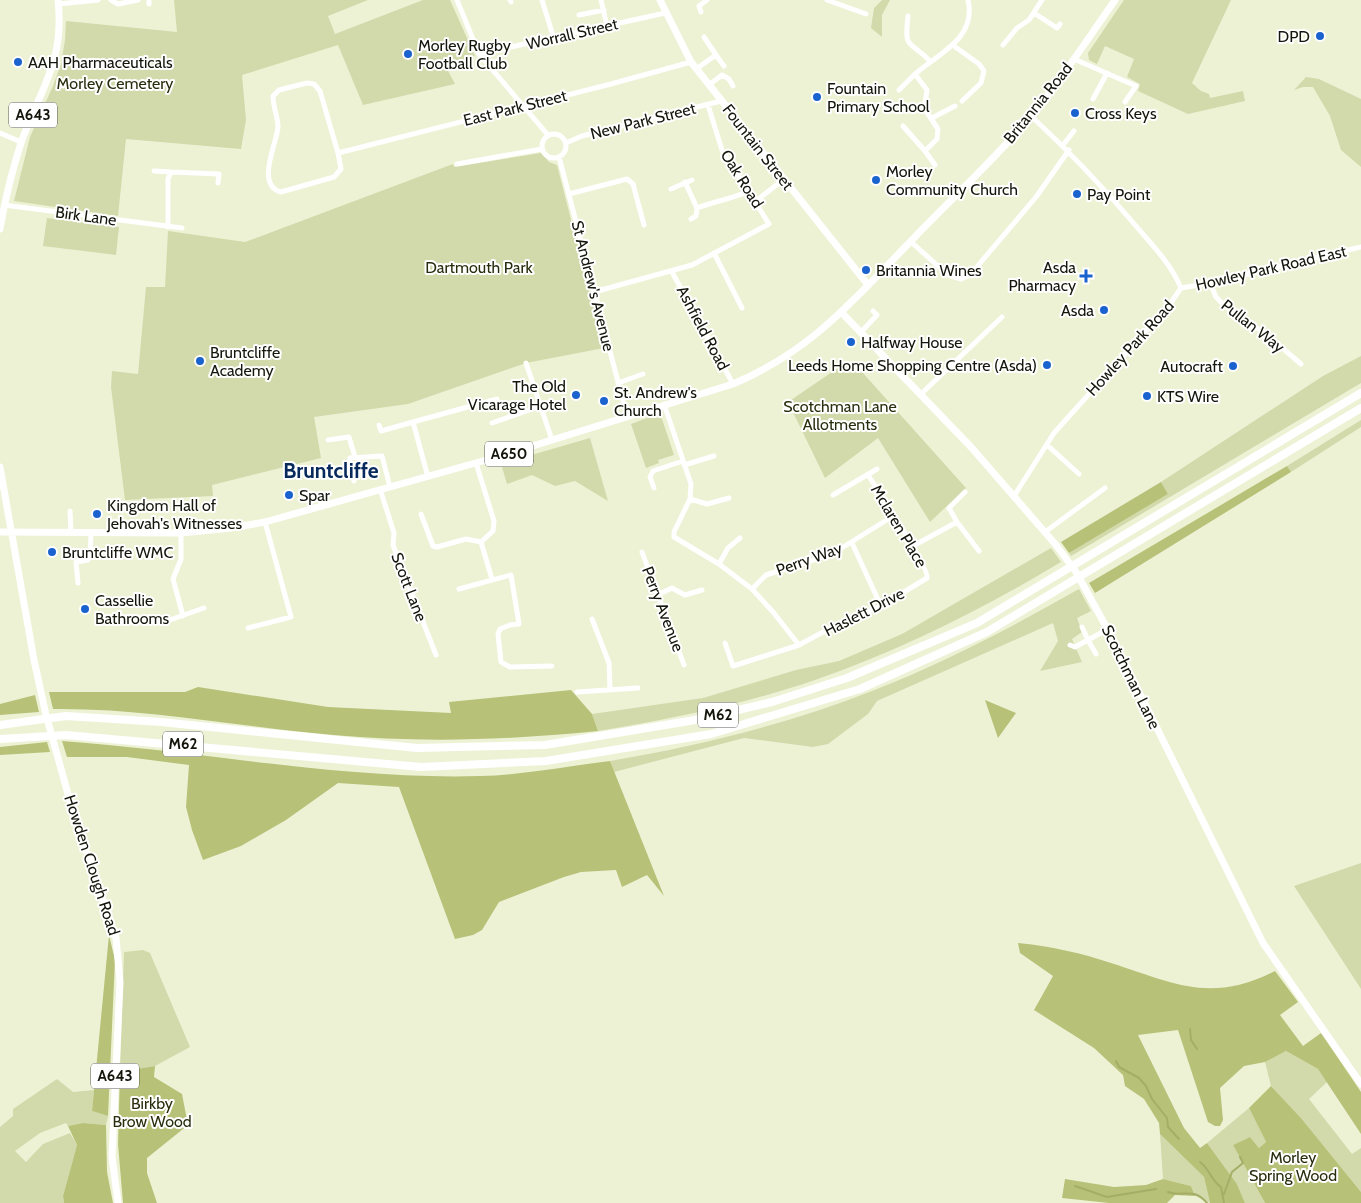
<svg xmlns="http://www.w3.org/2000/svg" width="1361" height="1203" font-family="Cabin,sans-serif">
  <rect width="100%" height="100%" fill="#edf2d5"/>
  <path fill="#d2d9ab" d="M174 0H368L328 16 335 34 423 0H450L475 56 446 67 455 84 363 105 338 45 242 75 246 120 241 149 126 139 118 216 14 201 30 137 53 86 61 64 65 40 66 21 177 32Z
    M882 0H890L882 15V37L871 28 874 8Z
    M1124 0H1231L1192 83 1201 91 1209 94 1210 98 1243 91 1245 101 1188 114 1138 91 1140 84 1127 77 1134 59 1105 46 1097 64 1089 60 1088 53Z
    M1306 77 1319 79 1361 99V167L1341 150 1330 116 1313 87H1303L1294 90Z
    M541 153 549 162 557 165 604 348 526 363 408 404 314 417 321 458 212 485 213 496 125 500 111 387 112 371 138 374 146 287H165L168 231 245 242 453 164 454 167Z
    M47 218 119 227 116 255 43 246Z
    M1361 356V383L1071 556 1069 553 1168 494 1161 482 1323 376Z
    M854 363 966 488 930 522 878 438 825 478 788 402 838 368Z
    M658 414 662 419 674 455 658 460 659 463 646 468 631 424Z
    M1361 420V427L1291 472 1287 466Z
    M590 438 608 501 575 481 555 486 532 475 507 484 502 467 504 463Z
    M1051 548 1061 562C983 609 901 650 815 680 745 704 672 719 598 731L592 714 703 698 796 670 839 661 902 634Z
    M1079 589 1091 611 1077 618 1082 632 1072 639 1082 662 1040 671 1058 641 1053 623 877 701 868 714 828 744 813 747 744 738 614 772 610 761C699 746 788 724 872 691 944 663 1012 627 1079 589Z
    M1361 863V989L1294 886Z
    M143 950 150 953 190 1047 155 1066 120 1072 124 952Z
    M1286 1051 1318 1069 1327 1082 1309 1099 1352 1154 1361 1148V1192L1301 1118 1271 1086 1265 1062Z
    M57 1079 73 1092 94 1090 92 1111 108 1116 106 1125 83 1123 68 1126 66 1123 40 1133 15 1151 26 1162 43 1144 70 1133 77 1145 63 1196 64 1203H0V1127L13 1116V1109Z
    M1249 1108 1266 1142 1259 1148 1250 1137 1233 1145 1265 1203H1245L1237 1184 1207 1143Z
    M1160 1134 1204 1177 1210 1203 1195 1196 1191 1186 1163 1179Z"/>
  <path fill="#b7c178" d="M1287 466 1291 472 1095 593 1089 583Z
    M1161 482 1168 494 1069 553 1061 542Z
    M198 687 328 707 451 713 449 702 571 690 592 714 598 731C509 740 422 743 333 735 238 727 149 708 53 709L49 692H185Z
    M35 695 39 712 0 715V704Z
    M985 700 1016 713 998 738Z
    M62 741C202 751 341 780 481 776 524 775 567 766 610 761L664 896 647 875 622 887 616 870 581 872 564 877 499 902 482 930 473 935 455 939 399 787 338 783 286 820 241 846 203 860 192 830 186 807 189 765 127 757H67Z
    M47 742 50 752 0 755V747Z
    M109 935 115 960 108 1116 92 1111Z
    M1018 943C1050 946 1081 953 1111 963 1174 983 1210 1004 1275 971L1298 1002 1280 1015 1303 1046 1321 1033 1361 1092V1134L1318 1069 1286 1051 1265 1062 1244 1066 1220 1088 1223 1120 1220 1126H1215L1208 1122 1178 1030 1138 1035 1184 1128 1200 1148 1207 1143 1237 1184 1245 1203H1210L1204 1177 1160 1134 1159 1123 1144 1099 1125 1086 1123 1075 1094 1048 1034 1010 1053 976 1020 953Z
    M155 1066 154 1077 182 1094 188 1125 147 1158V1173L157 1203H123L118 1144 120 1072Z
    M1271 1086 1301 1118 1361 1192V1203H1265L1233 1145 1250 1137 1259 1148 1266 1142 1249 1108Z
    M83 1123 106 1125 107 1172 113 1203H64L63 1196 77 1145 68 1126Z
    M1065 1179 1114 1187 1146 1185 1163 1179 1191 1186 1195 1196 1175 1195 1167 1203H1109L1062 1198Z"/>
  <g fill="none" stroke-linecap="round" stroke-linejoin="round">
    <path stroke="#a5ae66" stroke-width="2" d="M1190 1029 1191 1040 1197 1049
      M1116 1061 1119 1067 1139 1078 1146 1086 1152 1099 1167 1118 1168 1127 1179 1139
      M1200 1162C1210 1169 1211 1181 1221 1187L1224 1203
      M1075 1186 1107 1197 1156 1189
      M1168 1192C1183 1198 1193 1186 1207 1203
      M1224 1194 1232 1172 1243 1163 1240 1157"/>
    <path stroke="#fff" stroke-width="5" d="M111 0 118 4 138 0
      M149 0V4
      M457 0 479 54 548 135
      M510 0 511 2
      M542 0 554 39
      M601 0 607 26
      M827 0 866 14
      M58 4 98 0
      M701 12 699 6 707 0
      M1034 13 1057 28 1060 24
      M579 15 604 10
      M908 16C904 51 909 39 930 61
      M704 37 716 55
      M1003 45 1017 28 1029 20 1042 0
      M954 46 979 64 984 71 981 83 962 101
      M479 54 665 13
      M1074 59 1136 86 1125 102
      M696 69 716 55 724 66
      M307 83 314 84 320 91 338 153 341 169 334 177 281 192C255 185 277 143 278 127 278 117 273 107 273 96L279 90Z
      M709 85 722 75 729 79 733 86
      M899 90 915 74
      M1093 99 1107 73
      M1031 116C1069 151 1103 187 1136 226 1153 246 1171 264 1181 288
      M932 118 955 106
      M903 126 925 151 937 139 938 129 926 111 925 103 927 90 915 74C939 53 977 38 968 0
      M0 133 21 142
      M542 146a12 12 0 1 1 24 0a12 12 0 1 1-24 0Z
      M566 143 582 136 721 101
      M1063 145 1074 131
      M925 151 935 165
      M338 153 611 84 691 62
      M559 157 627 416
      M457 164 542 149
      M154 171 171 172
      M685 182 697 208 696 216 691 219
      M671 189 692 180
      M569 194 627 179 633 184 644 225
      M756 201 784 179
      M4 205 182 228
      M697 208C715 201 732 199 749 191
      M168 227V179L171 172 219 174 218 183
      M910 241 948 275 961 279 970 275 1036 197 1069 150
      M714 253 742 308
      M672 272 733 384
      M1210 283 1216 297 1225 306 1267 335 1301 364
      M1181 288 1210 283 1361 247
      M594 292 692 265 769 224 722 150 708 105
      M861 332 877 315 873 311
      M526 363 552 440
      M618 383 643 374
      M921 394 1002 317
      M664 404 691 484 690 499 674 532V537L719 564 752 589 766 575 832 554 893 516
      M413 422 497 399
      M492 423 541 406
      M379 425 381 431 413 422 428 477
      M328 440 349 437 355 457
      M1047 445 1079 474
      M476 463 494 521 493 531 481 542
      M684 465 714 456
      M354 481 349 464 350 458 382 456 390 487
      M654 488 650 477 653 471 683 461
      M380 489 394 533 393 545 436 655
      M965 492 949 508 957 522 979 551
      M833 495 877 469
      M1014 496 1054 433 1170 304 1181 288
      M690 499 707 504 729 498
      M70 511 71 533
      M421 514 433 546 437 547 466 539 481 542
      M1045 532 1105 488
      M181 533V559L173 579 183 616
      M481 542 492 579
      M852 543 881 606
      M913 546 957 522
      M642 552 684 665
      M719 564 728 548 740 538
      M78 583 76 562 88 560 90 556 91 533
      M459 589 511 575 519 624 510 625 500 629 498 634 501 662 510 667 552 666
      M752 589 773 612 799 645
      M657 595 672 588 685 595 702 590
      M592 619 609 663 610 689
      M164 622 204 608
      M1082 627 1088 640 1108 629
      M248 628 291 617 265 522
      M725 643 733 666 799 645 838 624 881 606 927 578C930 568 877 489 868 475
      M1070 645 1075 647 1088 640 1096 654
      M577 692 638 688"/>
    <path stroke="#fff" stroke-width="7" d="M660 0 691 62 868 285
      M0 229C5 200 12 171 21 143 40 89 65 62 58 0
      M842 313 971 447 1056 545 1076 572 1114 641 1263 943 1361 1084
      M0 467 34 660 46 715 73 812 116 938 120 982 112 1157 118 1203
      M0 532 181 533 231 528 265 522 497 457 733 384C813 350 853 300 912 240 950 200 992 162 1028 120 1060 82 1087 40 1115 0"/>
    <path stroke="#fff" stroke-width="8" d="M0 725 66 716 161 722 417 748 545 745 695 720 772 702 847 678 977 623 1361 393
      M0 739 66 735 421 767 546 761 711 734 860 689 987 632 1361 408"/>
  </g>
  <g fill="#1a62cd" stroke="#fff" stroke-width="2">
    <circle cx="1320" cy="36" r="5"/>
    <circle cx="408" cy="54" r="5"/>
    <circle cx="18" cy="62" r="5"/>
    <circle cx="817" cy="97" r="5"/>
    <circle cx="1075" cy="113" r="5"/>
    <circle cx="876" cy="180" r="5"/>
    <circle cx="1077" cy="194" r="5"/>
    <circle cx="866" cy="270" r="5"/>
    <path d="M1083.5 268.5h5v5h5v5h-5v5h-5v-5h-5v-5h5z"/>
    <circle cx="1104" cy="310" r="5"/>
    <circle cx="851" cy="342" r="5"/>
    <circle cx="200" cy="361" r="5"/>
    <circle cx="1047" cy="365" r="5"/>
    <circle cx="1233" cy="366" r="5"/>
    <circle cx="576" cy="395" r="5"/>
    <circle cx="1147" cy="396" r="5"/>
    <circle cx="604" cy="401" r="5"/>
    <circle cx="289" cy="495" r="5"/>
    <circle cx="97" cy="514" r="5"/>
    <circle cx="52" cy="552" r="5"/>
    <circle cx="85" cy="609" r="5"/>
  </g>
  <g text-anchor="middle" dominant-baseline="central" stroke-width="4" stroke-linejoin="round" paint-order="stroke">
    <g fill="#fff" stroke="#5a5b54" stroke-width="1">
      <rect x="9" y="102.5" width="48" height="25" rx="4"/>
      <rect x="485" y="441.5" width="48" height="25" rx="4"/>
      <rect x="698" y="702.5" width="40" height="25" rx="4"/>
      <rect x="163" y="731.5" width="40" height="25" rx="4"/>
      <rect x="91" y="1063.5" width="48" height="25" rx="4"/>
    </g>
    <g font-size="15" font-weight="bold" fill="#14150b">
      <text x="33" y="115">A643</text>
      <text x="509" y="454">A650</text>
      <text x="718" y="715">M62</text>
      <text x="183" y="744">M62</text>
      <text x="115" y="1076">A643</text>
    </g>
    <g font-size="16" fill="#14150b" stroke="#fff">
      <text transform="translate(572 34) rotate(-13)">Worrall Street</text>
      <text transform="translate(1038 103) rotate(-51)">Britannia Road</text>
      <text transform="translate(515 108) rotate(-14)">East Park Street</text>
      <text transform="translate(643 121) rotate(-14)">New Park Street</text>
      <text transform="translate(758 147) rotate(52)">Fountain Street</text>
      <text transform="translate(742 179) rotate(58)">Oak Road</text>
      <text transform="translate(86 216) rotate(8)">Birk Lane</text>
      <text transform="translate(1271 268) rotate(-13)">Howley Park Road East</text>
      <text transform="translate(593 286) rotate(76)">St Andrew's Avenue</text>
      <text transform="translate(1253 326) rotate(38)">Pullan Way</text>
      <text transform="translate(703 328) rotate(62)">Ashfield Road</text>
      <text transform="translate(1130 348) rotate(-48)">Howley Park Road</text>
      <text transform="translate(899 526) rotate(59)">Mclaren Place</text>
      <text transform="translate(809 559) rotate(-20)">Perry Way</text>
      <text transform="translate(409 587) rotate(69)">Scott Lane</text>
      <text transform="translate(663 609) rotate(69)">Perry Avenue</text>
      <text transform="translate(864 612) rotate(-27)">Haslett Drive</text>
      <text transform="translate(1131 677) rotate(64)">Scotchman Lane</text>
      <text transform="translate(92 865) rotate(72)">Howden Clough Road</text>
    </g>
    <g font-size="16" fill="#14150b" stroke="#fff" text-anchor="start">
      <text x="1310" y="36" text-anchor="end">DPD</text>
      <text x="418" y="45">Morley Rugby<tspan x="418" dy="18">Football Club</tspan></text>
      <text x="28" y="62">AAH Pharmaceuticals</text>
      <text x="827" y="88">Fountain<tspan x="827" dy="18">Primary School</tspan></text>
      <text x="1085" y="113">Cross Keys</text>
      <text x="886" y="171">Morley<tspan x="886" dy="18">Community Church</tspan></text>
      <text x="1087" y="194">Pay Point</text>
      <text x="1076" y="267" text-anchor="end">Asda<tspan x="1076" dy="18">Pharmacy</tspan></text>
      <text x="876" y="270">Britannia Wines</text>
      <text x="1094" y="310" text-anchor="end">Asda</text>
      <text x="861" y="342">Halfway House</text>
      <text x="210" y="352">Bruntcliffe<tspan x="210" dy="18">Academy</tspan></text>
      <text x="1037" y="365" text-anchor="end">Leeds Home Shopping Centre (Asda)</text>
      <text x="1223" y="366" text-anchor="end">Autocraft</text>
      <text x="566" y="386" text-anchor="end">The Old<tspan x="566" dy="18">Vicarage Hotel</tspan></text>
      <text x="614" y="392">St. Andrew's<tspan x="614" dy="18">Church</tspan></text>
      <text x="1157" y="396">KTS Wire</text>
      <text x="299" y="495">Spar</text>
      <text x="107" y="505">Kingdom Hall of<tspan x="107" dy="18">Jehovah's Witnesses</tspan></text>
      <text x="62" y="552">Bruntcliffe WMC</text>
      <text x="95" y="600">Cassellie<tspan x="95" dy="18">Bathrooms</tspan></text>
    </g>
    <g font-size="16" fill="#292d0d" stroke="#fff">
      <text x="115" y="83">Morley Cemetery</text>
      <text x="479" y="267">Dartmouth Park</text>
      <text x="840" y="406">Scotchman Lane<tspan x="840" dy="18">Allotments</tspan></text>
      <text x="152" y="1103">Birkby<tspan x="152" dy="18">Brow Wood</tspan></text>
      <text x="1293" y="1157">Morley<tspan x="1293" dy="18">Spring Wood</tspan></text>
    </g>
    <g font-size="21" font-weight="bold" fill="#07295c" stroke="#fff">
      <text x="331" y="470">Bruntcliffe</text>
    </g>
  </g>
</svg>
